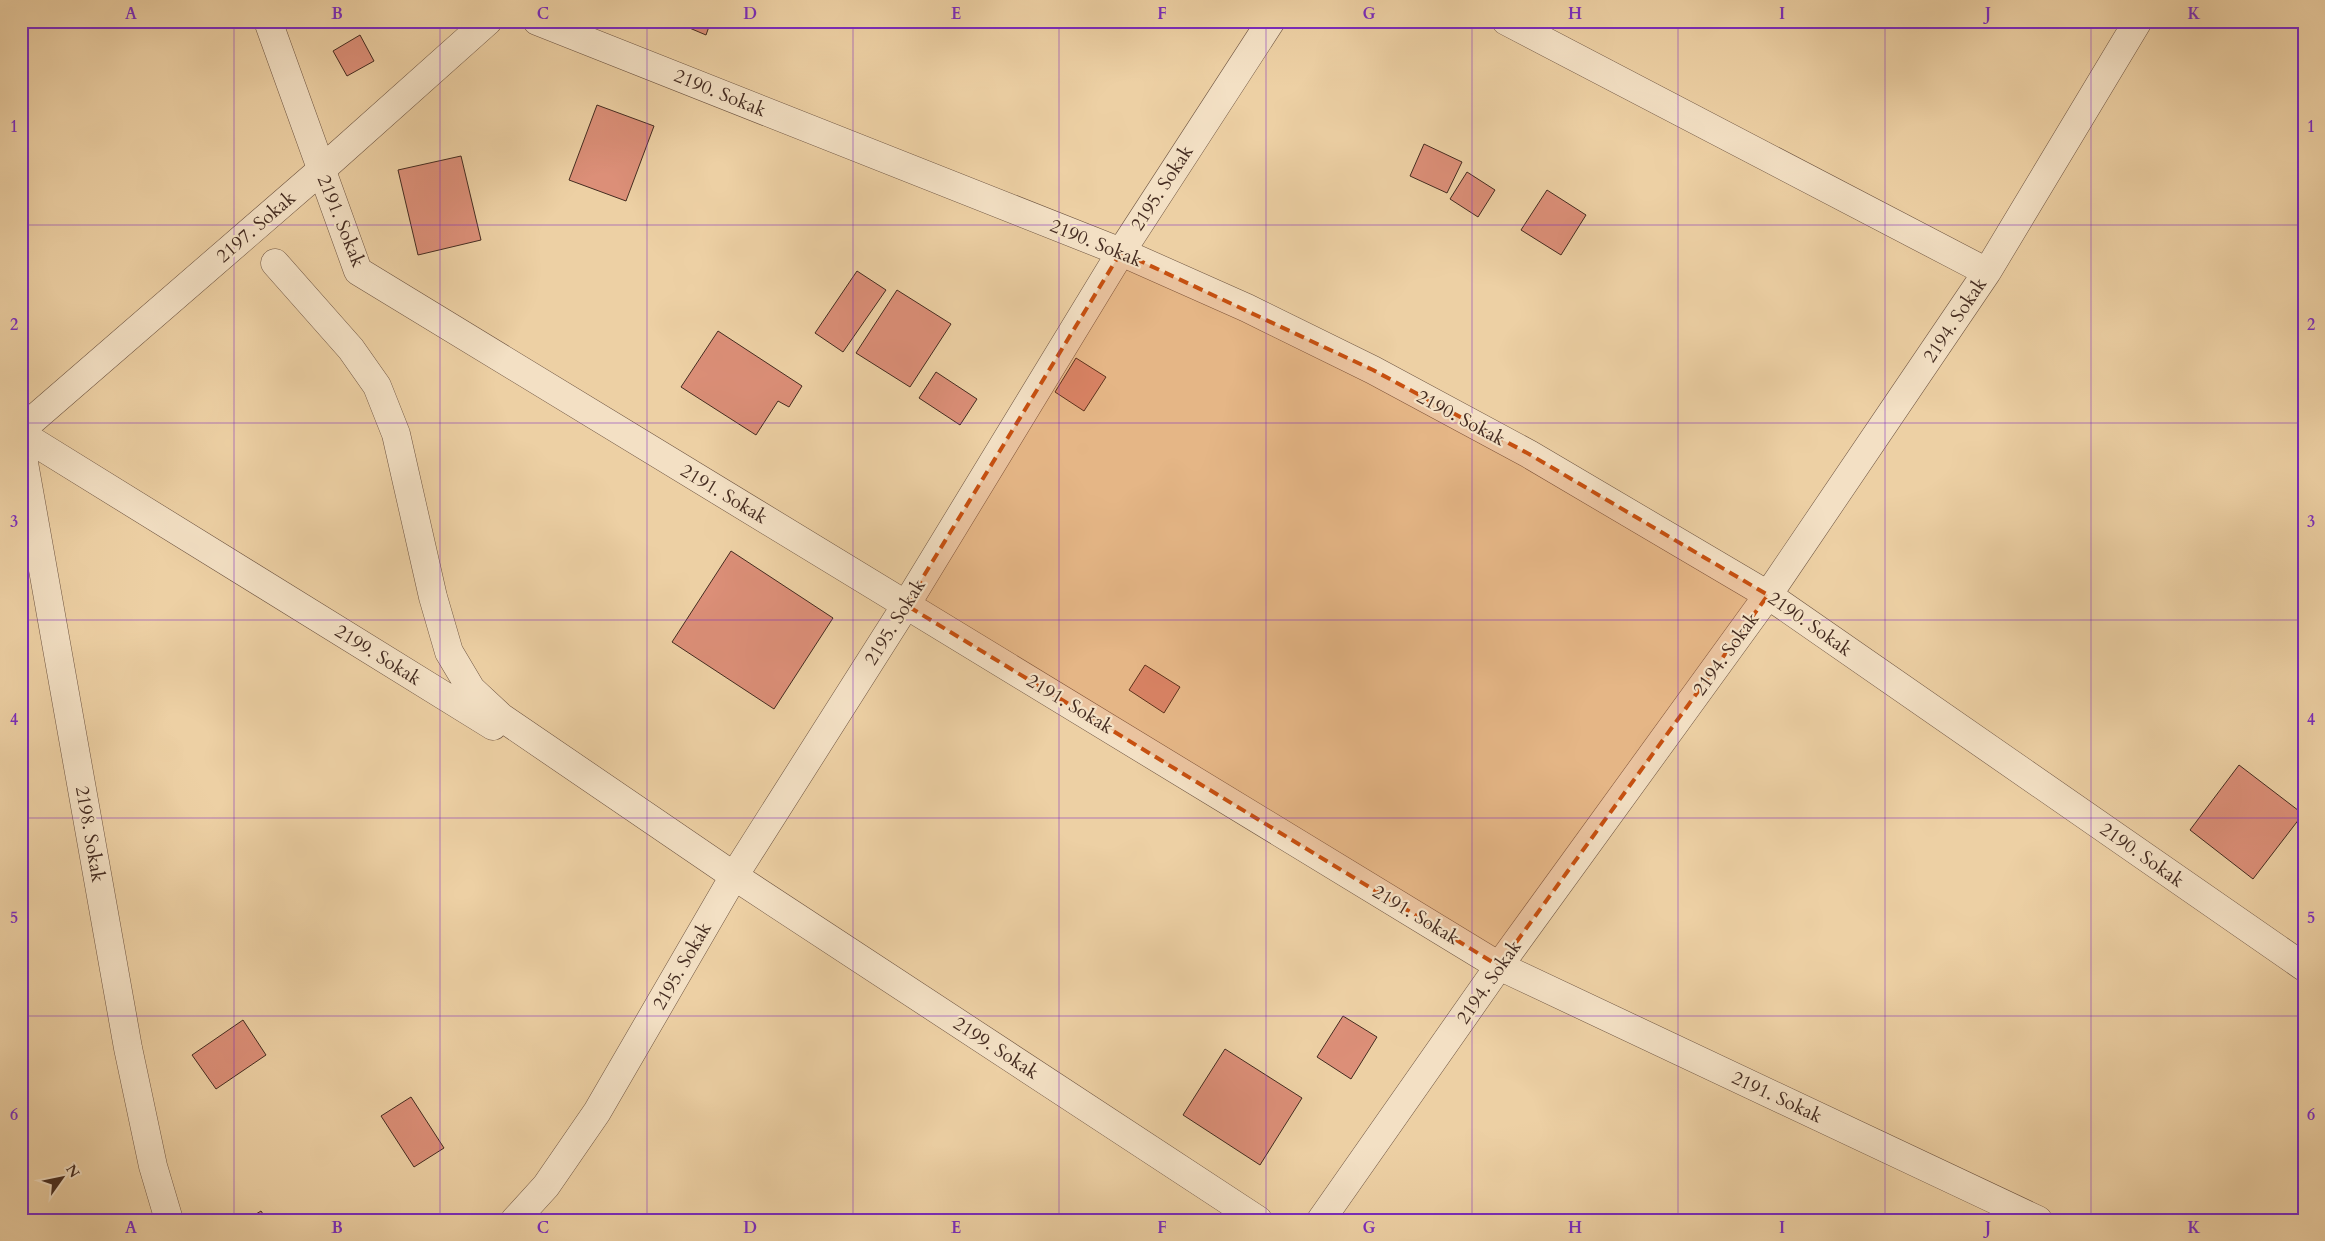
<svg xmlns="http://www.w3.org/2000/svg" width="2325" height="1241" font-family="Cardo,serif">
  <rect width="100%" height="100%" fill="#edd0a4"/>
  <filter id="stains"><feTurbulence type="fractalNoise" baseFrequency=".004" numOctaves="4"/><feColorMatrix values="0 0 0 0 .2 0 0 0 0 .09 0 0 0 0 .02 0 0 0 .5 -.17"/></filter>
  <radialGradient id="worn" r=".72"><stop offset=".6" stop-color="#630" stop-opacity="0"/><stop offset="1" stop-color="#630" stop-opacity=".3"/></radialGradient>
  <path fill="#dc8f78" stroke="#442b20" d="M673 21H711L706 35Z
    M360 35 374 61 347 76 333 51Z
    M597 105 654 126 626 201 569 180Z
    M1424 144 1462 162 1447 193 1410 176Z
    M461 156 481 240 418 255 398 170Z
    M1467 172 1495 190 1478 217 1450 199Z
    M1547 190 1586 215 1561 255 1521 230Z
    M857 271 886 290 843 352 815 333Z
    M897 290 951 324 910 387 856 353Z
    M718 331 802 386 789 407 778 401 756 435 681 387Z
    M1076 358 1106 377 1084 411 1055 392Z
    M936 372 977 399 960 425 919 398Z
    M731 551 833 618 774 709 672 642Z
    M1145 665 1180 687 1164 713 1129 690Z
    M2239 765 2303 814 2253 879 2190 830Z
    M1343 1016 1377 1037 1351 1079 1317 1057Z
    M243 1020 266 1055 216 1089 192 1055Z
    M1225 1049 1302 1098 1260 1165 1183 1115Z
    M411 1097 444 1148 414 1167 381 1116Z
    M261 1211 267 1220H246Z"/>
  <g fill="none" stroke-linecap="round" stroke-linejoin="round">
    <defs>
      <path id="street" d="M268 21 358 271 1499 966 2038 1220
        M537 21 1121 252 1247 308 1373 370 1529 454 1768 595 2304 967
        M1506 21 1987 272
        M275 263 351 349 377 386 396 434 433 597 449 652 471 689 501 717 734 876 1258 1220
        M21 430 320 171 488 21
        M21 434 493 726
        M21 446 128 1048 153 1166 169 1220
        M515 1220 546 1186 597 1112 734 876 906 605 1121 252 1271 21
        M1321 1220 1499 966 1768 595 1987 272 2138 21"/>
    </defs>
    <use href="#street" stroke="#6e5441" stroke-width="29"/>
    <use href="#street" stroke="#f3e0c4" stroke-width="28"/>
  </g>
  <path fill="#c75010" fill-opacity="0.2" stroke="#c75010" stroke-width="4" stroke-dasharray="10 6" stroke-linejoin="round" d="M1121 252 1373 370 1529 454 1768 595 1499 966 906 605Z"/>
  <path fill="none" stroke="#7b2cbf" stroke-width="1" stroke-opacity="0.55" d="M234 21V1220M440 21V1220M647 21V1220M853 21V1220M1059 21V1220M1266 21V1220M1472 21V1220M1678 21V1220M1885 21V1220M2091 21V1220M21 225H2304M21 423H2304M21 620H2304M21 818H2304M21 1016H2304"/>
  <g text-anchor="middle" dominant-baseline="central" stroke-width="4.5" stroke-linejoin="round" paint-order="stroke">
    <g font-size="19" fill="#442b20" stroke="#f3e0c4">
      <text transform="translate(720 93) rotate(22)">2190. Sokak</text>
      <text transform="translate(1162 188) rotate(-57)">2195. Sokak</text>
      <text transform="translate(341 221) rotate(68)">2191. Sokak</text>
      <text transform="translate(256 227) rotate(-41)">2197. Sokak</text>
      <text transform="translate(1096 243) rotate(22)">2190. Sokak</text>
      <text transform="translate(1955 320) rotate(-56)">2194. Sokak</text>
      <text transform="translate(1461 418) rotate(28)">2190. Sokak</text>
      <text transform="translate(724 494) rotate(31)">2191. Sokak</text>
      <text transform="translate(895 622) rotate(-58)">2195. Sokak</text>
      <text transform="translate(1810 624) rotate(35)">2190. Sokak</text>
      <text transform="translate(1726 654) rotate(-54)">2194. Sokak</text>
      <text transform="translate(378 655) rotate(32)">2199. Sokak</text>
      <text transform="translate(1070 704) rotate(31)">2191. Sokak</text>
      <text transform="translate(90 834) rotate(80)">2198. Sokak</text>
      <text transform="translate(2142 855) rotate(35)">2190. Sokak</text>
      <text transform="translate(1416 915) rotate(31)">2191. Sokak</text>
      <text transform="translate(682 966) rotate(-60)">2195. Sokak</text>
      <text transform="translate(1489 982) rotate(-55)">2194. Sokak</text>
      <text transform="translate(996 1048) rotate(33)">2199. Sokak</text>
      <text transform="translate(1777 1097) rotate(25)">2191. Sokak</text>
    </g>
  </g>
  <rect width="2325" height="1241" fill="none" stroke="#edd0a4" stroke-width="55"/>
  <g transform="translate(62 1178) rotate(57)" stroke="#f3e0c4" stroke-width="4" paint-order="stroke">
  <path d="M0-4L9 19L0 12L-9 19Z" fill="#442b20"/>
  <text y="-8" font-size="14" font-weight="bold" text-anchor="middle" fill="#442b20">N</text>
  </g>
  <rect x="28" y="28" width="2270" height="1186" fill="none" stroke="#7b2cbf" stroke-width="2"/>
  <g font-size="16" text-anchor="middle" font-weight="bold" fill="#7b2cbf">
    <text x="131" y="19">A</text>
    <text x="337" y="19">B</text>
    <text x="543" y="19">C</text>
    <text x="750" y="19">D</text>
    <text x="956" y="19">E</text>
    <text x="1162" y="19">F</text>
    <text x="1369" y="19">G</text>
    <text x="1575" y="19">H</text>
    <text x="1782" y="19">I</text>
    <text x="1988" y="19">J</text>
    <text x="2194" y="19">K</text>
    <text x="14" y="132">1</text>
    <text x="2311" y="132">1</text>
    <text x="14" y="330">2</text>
    <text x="2311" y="330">2</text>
    <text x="14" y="527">3</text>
    <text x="2311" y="527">3</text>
    <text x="14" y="725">4</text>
    <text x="2311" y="725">4</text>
    <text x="14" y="923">5</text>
    <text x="2311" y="923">5</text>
    <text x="14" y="1120">6</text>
    <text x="2311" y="1120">6</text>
    <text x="131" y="1233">A</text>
    <text x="337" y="1233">B</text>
    <text x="543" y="1233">C</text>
    <text x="750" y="1233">D</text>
    <text x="956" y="1233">E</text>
    <text x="1162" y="1233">F</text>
    <text x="1369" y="1233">G</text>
    <text x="1575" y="1233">H</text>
    <text x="1782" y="1233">I</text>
    <text x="1988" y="1233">J</text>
    <text x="2194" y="1233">K</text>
  </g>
  <rect width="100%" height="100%" filter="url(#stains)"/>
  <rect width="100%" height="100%" fill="url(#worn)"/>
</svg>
